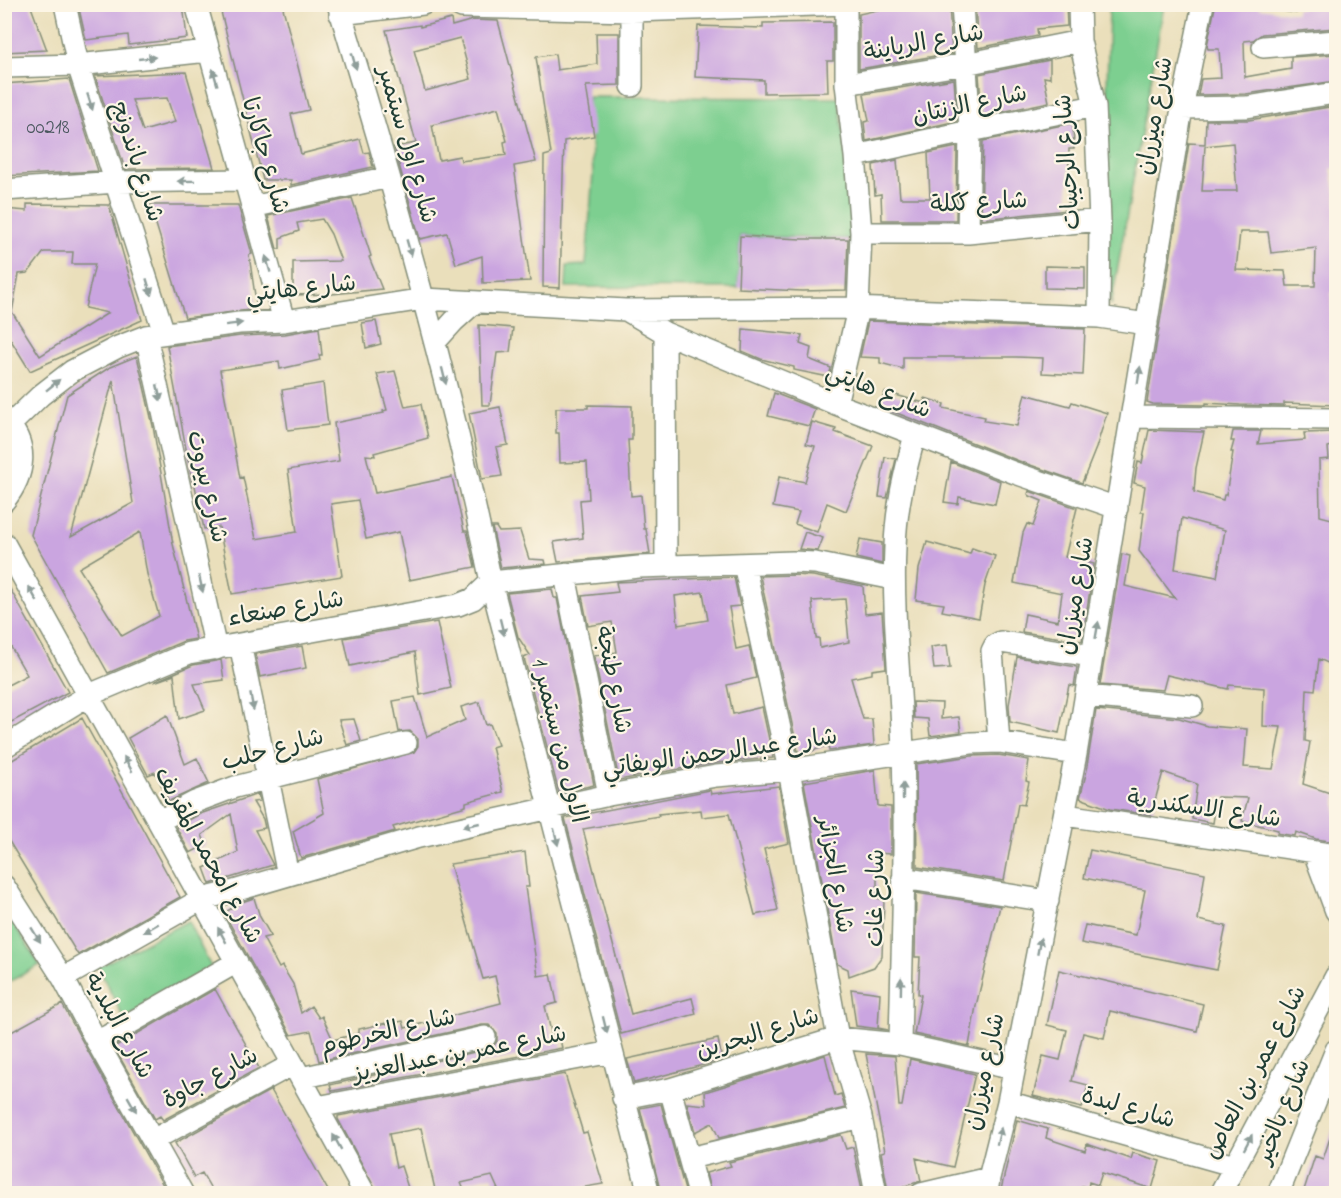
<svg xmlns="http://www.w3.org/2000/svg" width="1341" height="1198" font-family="'Indie Flower','Playpen Sans Arabic',sans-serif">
  <rect width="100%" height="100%" fill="#fcf5e5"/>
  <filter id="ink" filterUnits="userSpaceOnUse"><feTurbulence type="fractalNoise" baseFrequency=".0167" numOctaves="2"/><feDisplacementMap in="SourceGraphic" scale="12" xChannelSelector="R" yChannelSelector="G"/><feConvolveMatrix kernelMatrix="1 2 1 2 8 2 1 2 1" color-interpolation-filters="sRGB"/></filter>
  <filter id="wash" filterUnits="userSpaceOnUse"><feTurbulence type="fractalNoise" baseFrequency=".008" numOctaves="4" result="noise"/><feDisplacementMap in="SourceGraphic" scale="24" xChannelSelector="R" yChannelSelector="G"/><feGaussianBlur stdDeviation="1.35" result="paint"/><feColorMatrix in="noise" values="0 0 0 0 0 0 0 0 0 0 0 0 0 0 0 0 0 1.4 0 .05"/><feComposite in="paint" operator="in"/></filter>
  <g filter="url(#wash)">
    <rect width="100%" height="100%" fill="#eadfbb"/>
    <path fill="#7dcf90" stroke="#4e8662" stroke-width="1.5" d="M1109 5H1164L1111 306 1104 221Z
      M588 97 839 98 856 239 740 236 738 288 566 287 567 266 586 265 593 173Z
      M4 909 40 965 5 984H4Z
      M188 921 214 973 124 1019 98 967Z"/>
    <g id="blocks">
      <path fill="#caa5e0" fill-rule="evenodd" d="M4 4H30L47 50 4 52Z
        M78 4H183L187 38 129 45 128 35 86 40Z
        M219 4H282L309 110 291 114 301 154 360 139 364 153 369 152 373 167 291 185V180H263Z
        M904 4H949L952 53 859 69V14Z
        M978 4H1066L1067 26 1037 29 1038 36 978 48 975 5Z
        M1259 5V8L1296 13V9L1336 5V28L1262 34 1253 40 1244 41 1245 77 1291 69V57L1336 54V81L1246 94 1198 95 1201 79 1221 78 1219 49H1208L1207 46 1215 7Z
        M451 19 452 26 473 20 498 21 536 162 514 166 530 281 483 283 482 256 456 264 447 233 420 239 394 147 416 143 386 30 420 25V27ZM460 38 471 79 425 91 414 50ZM498 108 507 141 504 142 506 155 461 161 460 156 439 160 432 125Z
        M833 22V61H827L828 92 764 93V80L695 77 698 26 763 28V23Z
        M596 33H619V85L586 86 594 136 564 141 560 288 543 287 544 156 551 154 536 57 555 54 557 70 597 64Z
        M1050 60V78L1044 77 1049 102 982 116 979 74Z
        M186 72 214 168 125 169 95 76ZM167 98 175 122 143 131 132 100Z
        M69 79 98 171 4 176V84Z
        M954 79 957 121 866 141 864 122 869 121 864 94Z
        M1336 106V168L1331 169 1336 195V293H1331L1333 351H1336V405L1284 403V406L1240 405 1206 403V405L1153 404 1147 402 1189 143 1205 144 1206 120H1249ZM1233 143 1237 191H1202L1205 146ZM1240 232H1268L1271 253 1316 248 1315 286H1287L1285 271 1236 270Z
        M1073 123 1074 149H1069L1068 210 981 219 983 141Z
        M957 147 956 220H882L881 194 875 195 873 165 897 160 900 198H930L928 153Z
        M352 198 371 256 369 257 382 289 332 294 293 295V262L341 261 331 234 322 219 297 223 299 231 280 238V249H277L268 216Z
        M27 204 109 205 142 320 30 371 4 329V209L27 211ZM44 252H73L72 264H95L85 308 108 313 40 356 12 312 19 274 28 273Z
        M150 205H238L252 254 249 255 257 309 185 318Z
        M740 236 802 239H848L846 290 802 291 738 288Z
        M1045 266 1085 267V289L1045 288Z
        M376 321 381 344 366 348 362 323Z
        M868 321 1085 329 1083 375 1042 373 1043 358 1017 357H903V369L880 363V358L860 357Z
        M479 325 513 328 510 352 497 353 490 405H482Z
        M319 328 322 355H319L320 360 280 369 279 361 220 370 240 478 243 477 256 539 297 532 288 470 339 461 334 423 384 413 383 411 387 410 377 374 395 371 405 407 421 404 428 438 374 453 375 456 366 455 375 493 452 477 464 531H467L475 567 409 580 399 532 366 539 358 500 331 504 342 576 232 594 219 527 204 529 194 481H192L167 346 240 336 285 334Z
        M743 329 802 335 800 344 811 348 809 359 831 368 829 377 794 370V367L761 359 742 351Z
        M137 356 153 426 173 544 196 639 184 641 108 673 31 535 67 395 110 367ZM113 380 133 503 71 537ZM140 532 147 574 159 616 122 636 79 568Z
        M323 383 328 425 288 430 282 390Z
        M885 392 924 403 925 398 944 404 943 408 985 417 984 421 1017 426 1025 394 1070 406 1072 402 1107 413 1096 448 1082 483 1019 461 879 406Z
        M774 393 815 409 809 426 768 416Z
        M588 405 632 406V440H628L631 496 641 495 644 529H646L650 554 558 562 554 542 583 538 580 500 589 499 587 462 560 463 559 433H556V408H588Z
        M500 407 508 445 496 447 502 476 482 479 469 413Z
        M812 422 836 429 835 432 873 446 846 511 827 503 817 532 795 524 799 512 773 507 779 477 805 482 815 446 806 444Z
        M1149 430 1204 432 1196 468 1194 492 1223 500 1224 495H1226L1233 452H1231L1234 441H1231L1233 431H1261L1258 444 1305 440 1304 433 1336 432V445L1328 447 1329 459 1319 460 1320 516 1336 520V532L1333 550 1336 551V632L1330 664 1319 659 1315 690 1307 689 1305 741 1310 742 1303 784 1336 795V842L1316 839 1296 832 1295 836 1282 834 1277 833 1278 830 1242 821 1248 798 1217 797 1213 823 1192 819 1197 784 1163 772 1151 815 1110 809 1080 798 1088 766H1087L1096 710 1179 718 1207 726 1247 729 1244 767 1273 769 1281 727 1263 726 1264 688 1229 685 1228 689 1167 675 1163 690 1100 685 1122 554 1130 556 1125 586 1175 598 1139 551 1144 512H1141L1145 486 1134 483 1138 462 1142 463ZM1182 518 1225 530 1217 577 1175 569Z
        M885 457 896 459 887 498 879 497Z
        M951 462 1000 481 995 504 959 497 958 504 944 502Z
        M1029 491 1077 508 1065 557 1094 564 1082 641 1022 632 1025 614 1058 621 1062 593 1014 583 1023 533 1027 524 1033 526 1042 501 1030 496 1028 494Z
        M492 527H496L499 532 520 531 529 559 545 560 546 564 501 568Z
        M805 532 823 538 818 551 799 549Z
        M860 539 882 543V564L856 558Z
        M927 542 970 554 972 548 995 556 985 585 979 618 942 611 944 604 916 600 919 569Z
        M793 575 813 576 863 586 865 614 882 612 886 668 872 670V674L851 678 863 719H872L874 745 829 751 828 745 799 756 760 576ZM845 599 849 642 820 648 819 638H816L812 601Z
        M734 577 740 606 729 607 736 649 749 646 756 678 727 685 733 714 762 707 773 758 714 763 619 780 594 656 617 652 612 622 588 626 582 596 618 592 616 582ZM703 592 708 620 678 625 675 596Z
        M4 578 68 692 4 726V687L27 675 4 635Z
        M552 589 554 598H557L594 785 559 793 524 658 530 655 518 637 507 593Z
        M437 622 451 688 420 695 415 652 350 666 344 638Z
        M947 645 950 668 934 669 931 647Z
        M302 646 306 668 260 677 255 654Z
        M1017 657 1077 667 1074 686 1069 685 1059 733 1010 722 1009 705Z
        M221 660 224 680 194 684 205 710 179 719 174 675 154 682 193 665Z
        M415 697 427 737 465 720 461 707 479 702 486 725 490 724 498 745 492 747 503 792 466 802V806L393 827 395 831 301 858 293 831 324 813 317 779 414 752 418 746V739L410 731 399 732 393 701Z
        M913 702 942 703 941 719 959 717 961 732 930 736 928 719 914 718Z
        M167 715 185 764 197 758 209 783 169 801 155 772 148 775 128 738Z
        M82 718 180 897 78 955 4 833V765Z
        M354 719 361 741 347 745 339 720Z
        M998 755 1029 760 1026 781 1029 782 1024 805 1018 804 1004 881 917 867 916 764 972 756Z
        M875 770 878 806 891 807V854L877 853V898L884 900 882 956 874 967 849 976 848 969 837 964 804 782Z
        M779 786 789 843 764 849 778 910 755 915 729 814 702 817 701 810 658 814 659 816 583 829 631 1014 692 998 696 1014 621 1034 565 818 710 790 711 794Z
        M258 794 260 801 253 802 263 819 265 828 255 830 273 865 210 884 204 868 238 852 231 814 202 835 206 845 190 853 176 827 200 814Z
        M1090 850 1205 873 1198 920 1226 926 1217 970 1081 943 1085 925 1136 935 1145 890 1084 878Z
        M525 852 529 887H525L538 976 551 974 557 1003 545 1006 552 1036 559 1035 562 1048 332 1091 330 1085 488 1049 493 1047 497 1041V1034L489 1025H482L319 1061 311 1031 291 1035 224 913 242 902 254 898 260 917 271 936 263 938 279 968 282 966 293 984 301 1013 311 1006 319 1018 322 1016 333 1040 359 1033V1029L386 1023 387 1024 403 1021 405 1028 501 1003 495 976 483 979 450 864Z
        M916 893 1000 906 976 1006 969 1046 914 1034 921 995 918 994 920 957H915Z
        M1059 970 1203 1004 1197 1031 1110 1011 1104 1038 1083 1033 1072 1081 1088 1085 1082 1108 1033 1096 1043 1056 1060 1060 1067 1030 1047 1025Z
        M215 989 259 1068 163 1120 160 1116 155 1119 114 1047Z
        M851 989 880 993 878 1028 888 1030 856 1026Z
        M62 1004 86 1048 168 1194H4V1036Z
        M718 1039 722 1060 634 1083 627 1059Z
        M866 1054 895 1056 899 1106H902L910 1059 975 1074 953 1167 916 1158 921 1181 888 1191 881 1152 885 1151Z
        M825 1055 835 1096 841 1094 845 1108 719 1138 712 1123 695 1132 687 1103 706 1105 705 1092Z
        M565 1074 583 1133 587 1132 603 1184 573 1189 574 1194H500L492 1176 461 1183 466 1194H436L421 1128 389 1134 396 1168 401 1166 410 1194H378L338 1119V1116Z
        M271 1090 330 1194H214L202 1173 194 1177 175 1143Z
        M661 1104 686 1194H661L640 1108Z
        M1017 1120 1048 1129 1046 1138 1085 1151 1087 1144 1131 1159 1133 1153 1160 1161 1152 1189 1102 1173 1098 1185 1089 1182 1088 1188 1082 1186 1080 1194H1000Z
        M1334 1126 1336 1127V1191L1330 1189 1328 1194H1314L1304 1190 1315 1156 1323 1159Z
        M841 1135 846 1149 853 1147 863 1194H711L706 1173 731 1166 729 1162Z"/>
    </g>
  </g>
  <g filter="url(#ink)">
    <use href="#blocks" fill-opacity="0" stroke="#848e78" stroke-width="1.5"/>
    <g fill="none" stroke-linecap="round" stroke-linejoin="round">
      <defs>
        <path id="minor" d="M65 4 78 65 164 333
          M196 4 284 321
          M338 4C396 195 451 387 491 582L649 1194
          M456 4 462 7 632 11 846 4
          M962 4 970 131 968 233
          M1079 4 1080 41 1095 106 1100 220 1099 317
          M340 14 423 4
          M1263 47 1336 41
          M4 67 78 65 208 51
          M846 84 965 64 1080 41
          M632 86V4
          M1182 108 1247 107 1336 93
          M855 156 970 131 1095 106
          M4 190 117 182 244 180
          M252 207 389 177
          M861 233H968L1100 220
          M626 310 851 308 1099 317 1147 324
          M665 333 666 565
          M146 336 216 649
          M435 342 454 321 475 302
          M836 404 858 309 861 233 855 156 846 84V4
          M1132 417 1336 419
          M4 419C30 444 25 475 4 501
          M10 425 41 395 72 371 118 347 146 336 239 323 284 321 424 299 626 310 665 333 836 404 1015 473 1117 508
          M4 543 365 1194
          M744 564 789 770 838 1038 861 1117 876 1194
          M565 575 609 795
          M240 644 288 875
          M1086 696 1192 706
          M999 742 992 651 995 645 1001 642 1092 656
          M4 747 89 695 189 653 458 605 473 599 491 582 639 567 793 562 815 563 894 579
          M1065 815 1336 855
          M159 821 195 802 235 787 406 743
          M1314 852 1336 911
          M903 878 1048 901
          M4 886 63 978 97 1042 183 1194
          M63 978 202 899 227 893 419 837 609 795 716 776 789 770 971 743 999 742 1076 754
          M97 1042 237 962
          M900 1044C902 947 906 849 903 752 901 684 892 615 895 547 896 508 905 471 915 435
          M301 1078 485 1037
          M670 1089 699 1194
          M623 1098 670 1089 838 1038 900 1044 1014 1069
          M1008 1102 1235 1166
          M317 1107 612 1052
          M153 1140 293 1064
          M690 1158 861 1117
          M921 1194 989 1178
          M987 1194 989 1178 1008 1102 1076 754 1182 108 1203 4
          M1220 1194 1336 976
          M1278 1194 1336 1050"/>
      </defs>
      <use href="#minor" stroke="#848e78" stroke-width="24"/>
      <use href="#minor" stroke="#fff" stroke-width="21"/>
    </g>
    <defs><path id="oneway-solid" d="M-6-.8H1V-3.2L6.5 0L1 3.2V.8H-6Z" transform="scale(1.5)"/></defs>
    <g fill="#8f9e9a">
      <use href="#oneway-solid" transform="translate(147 58) rotate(-6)"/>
      <use href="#oneway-solid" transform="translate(354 61) rotate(74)"/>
      <use href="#oneway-solid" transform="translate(215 77) rotate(-106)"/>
      <use href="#oneway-solid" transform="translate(90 102) rotate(72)"/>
      <use href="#oneway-solid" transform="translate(186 181) rotate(179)"/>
      <use href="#oneway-solid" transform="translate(409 248) rotate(74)"/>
      <use href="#oneway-solid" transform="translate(268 264) rotate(-106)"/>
      <use href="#oneway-solid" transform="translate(149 287) rotate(73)"/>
      <use href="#oneway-solid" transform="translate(234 324) rotate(-7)"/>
      <use href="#oneway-solid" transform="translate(1139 375) rotate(-81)"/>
      <use href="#oneway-solid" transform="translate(444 376) rotate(76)"/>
      <use href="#oneway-solid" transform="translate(53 385) rotate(-39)"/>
      <use href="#oneway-solid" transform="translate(159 393) rotate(77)"/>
      <use href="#oneway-solid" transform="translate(201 584) rotate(77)"/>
      <use href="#oneway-solid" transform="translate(33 594) rotate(-119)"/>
      <use href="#oneway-solid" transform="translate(502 627) rotate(76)"/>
      <use href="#oneway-solid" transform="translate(1097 630) rotate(-80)"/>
      <use href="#oneway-solid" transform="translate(252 702) rotate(79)"/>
      <use href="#oneway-solid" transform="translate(128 764) rotate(-119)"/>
      <use href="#oneway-solid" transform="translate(903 791) rotate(-90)"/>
      <use href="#oneway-solid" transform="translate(471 825) rotate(167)"/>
      <use href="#oneway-solid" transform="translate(556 837) rotate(76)"/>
      <use href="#oneway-solid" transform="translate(151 928) rotate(150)"/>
      <use href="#oneway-solid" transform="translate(36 935) rotate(58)"/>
      <use href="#oneway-solid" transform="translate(222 935) rotate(-119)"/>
      <use href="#oneway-solid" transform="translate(1039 946) rotate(-79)"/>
      <use href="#oneway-solid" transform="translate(901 986) rotate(-89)"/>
      <use href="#oneway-solid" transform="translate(605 1025) rotate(76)"/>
      <use href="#oneway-solid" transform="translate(132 1104) rotate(60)"/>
      <use href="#oneway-solid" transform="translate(999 1136) rotate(-76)"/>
      <use href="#oneway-solid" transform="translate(337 1142) rotate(-119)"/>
      <use href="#oneway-solid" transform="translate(1248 1142) rotate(-62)"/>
    </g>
  </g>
  <g text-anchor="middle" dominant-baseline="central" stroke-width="4.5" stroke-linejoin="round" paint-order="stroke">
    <g font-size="21" fill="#4a575f">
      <text x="48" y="128">00218</text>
    </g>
    <g font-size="24" fill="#1f3d34" stroke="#fcf5e5">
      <text transform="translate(924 44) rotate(-10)">شارع الرياينة</text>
      <text transform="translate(970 106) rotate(-12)">شارع الزنتان</text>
      <text transform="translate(1156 116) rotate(-80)">شارع ميزران</text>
      <text transform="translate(406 145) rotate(74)">شارع اول سبتمبر</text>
      <text transform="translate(264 156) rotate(74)">شارع جاكارتا</text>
      <text transform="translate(136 162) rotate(72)">شارع باندونج</text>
      <text transform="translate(1069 162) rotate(-94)">شارع الرحيبات</text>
      <text transform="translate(979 204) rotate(-3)">شارع ككلة</text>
      <text transform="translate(301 290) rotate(-6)">شارع هايتي</text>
      <text transform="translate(878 392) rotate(22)">شارع هايتي</text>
      <text transform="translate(206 487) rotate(77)">شارع بيروت</text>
      <text transform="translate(1077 596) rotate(-80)">شارع ميزران</text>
      <text transform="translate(286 610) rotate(-10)">شارع صنعاء</text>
      <text transform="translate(612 680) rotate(79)">شارع طنجة</text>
      <text transform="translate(558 741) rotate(76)">الاول من سبتمبر 1</text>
      <text transform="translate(273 751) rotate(-15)">شارع حلب</text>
      <text transform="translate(720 754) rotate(-8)">شارع عبدالرحمن الويفاتي</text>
      <text transform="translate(1204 810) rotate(8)">شارع الاسكندرية</text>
      <text transform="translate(207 856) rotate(61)">شارع امحمد المقريف</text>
      <text transform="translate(834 875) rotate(80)">شارع الجزائر</text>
      <text transform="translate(877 898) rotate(-89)">شارع غات</text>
      <text transform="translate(118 1026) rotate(61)">شارع البلدية</text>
      <text transform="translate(388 1033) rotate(-13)">شارع الخرطوم</text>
      <text transform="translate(758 1035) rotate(-17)">شارع البحرين</text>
      <text transform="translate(460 1055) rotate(-11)">شارع عمر بن عبدالعزيز</text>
      <text transform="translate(986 1072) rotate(-78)">شارع ميزران</text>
      <text transform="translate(1256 1073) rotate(-62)">شارع عمر بن العاص</text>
      <text transform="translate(211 1079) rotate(-28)">شارع جاوة</text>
      <text transform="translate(1128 1109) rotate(16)">شارع لبدة</text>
      <text transform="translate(1284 1112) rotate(-68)">شارع بالخير</text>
    </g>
  </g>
  <rect width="1341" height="1198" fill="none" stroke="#fcf5e5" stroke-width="24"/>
</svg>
